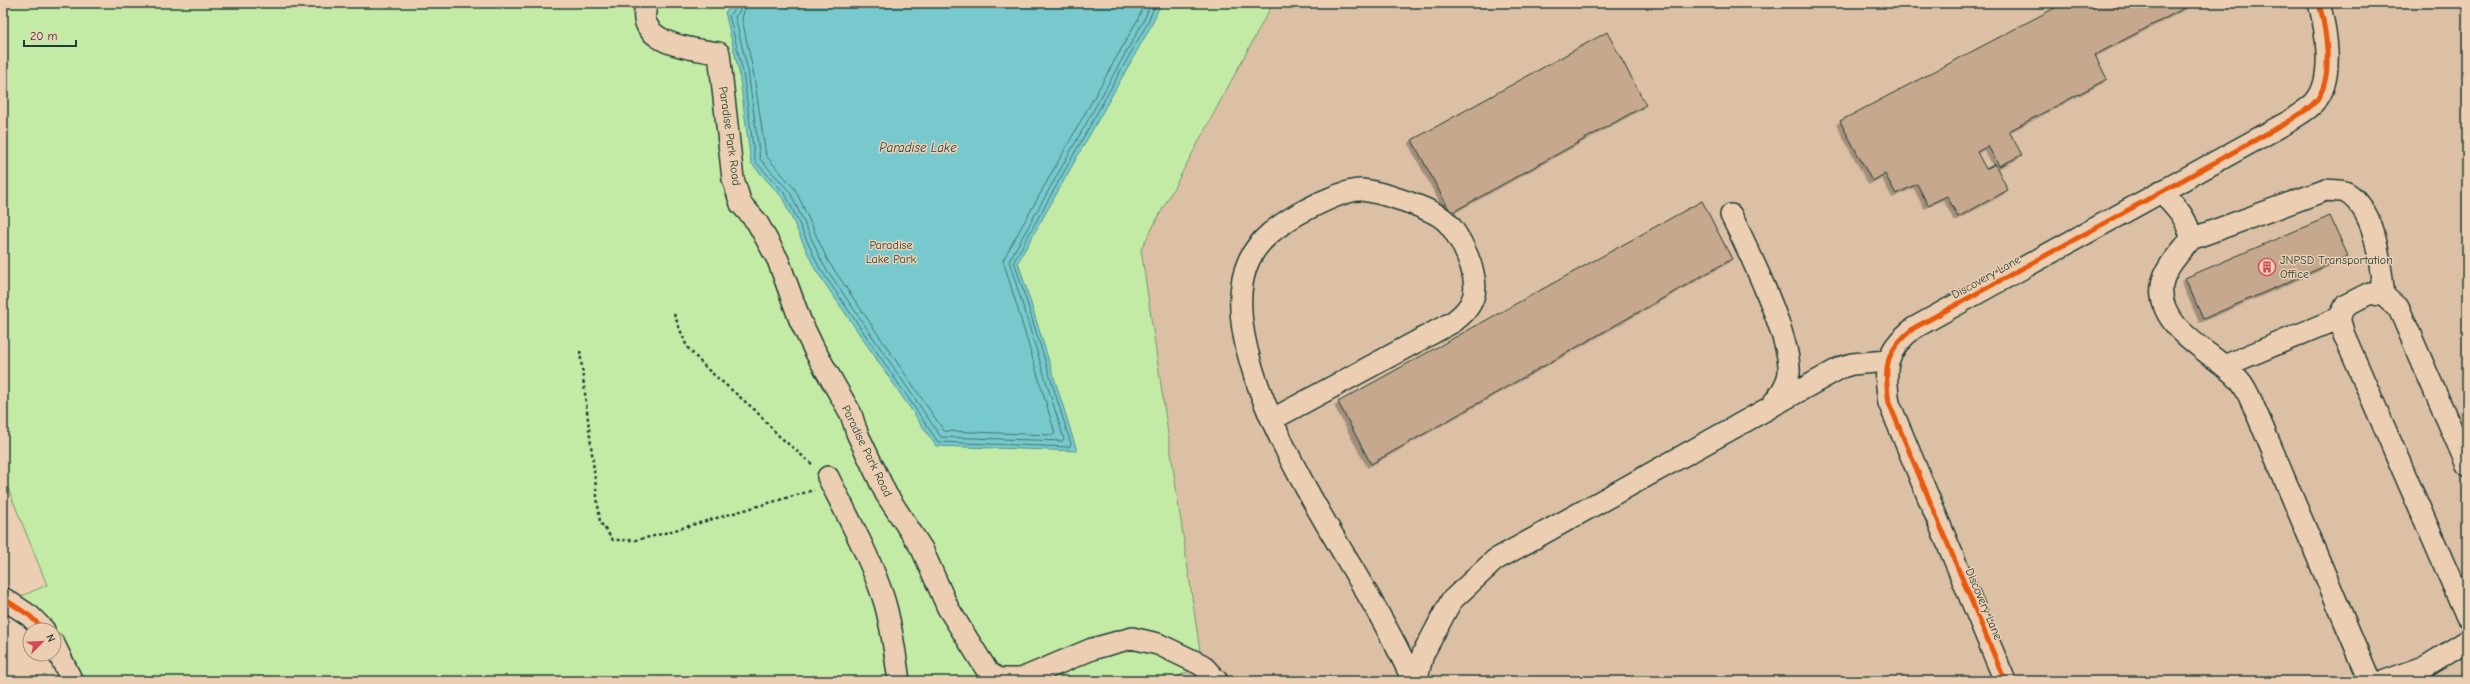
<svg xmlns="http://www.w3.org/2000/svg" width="2470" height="684" font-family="'Comic Neue',sans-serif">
  <defs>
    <filter id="shadow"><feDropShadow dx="-3.5" dy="3.5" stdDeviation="0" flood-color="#0004"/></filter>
  </defs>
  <rect width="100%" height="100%" fill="#eccfb3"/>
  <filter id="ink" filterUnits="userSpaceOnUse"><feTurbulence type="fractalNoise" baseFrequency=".025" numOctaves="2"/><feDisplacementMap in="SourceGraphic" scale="8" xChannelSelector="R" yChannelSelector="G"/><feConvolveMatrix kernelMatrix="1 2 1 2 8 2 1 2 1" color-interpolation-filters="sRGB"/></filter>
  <g filter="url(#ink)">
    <path fill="#dcc0a6" d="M1273 3H2467V681H1168L1202 665 1141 249Z"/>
    <path fill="#c4eba6" stroke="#72946d" d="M3 3H1273L1141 249 1202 665 1168 681H72L54 644V630L10 601 47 585 3 476Z"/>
    <path fill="#77c9cd" stroke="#549190" d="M732 3H1161L1151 26 1018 262 1077 451 936 446 815 269 782 197 751 163 739 72 725 12 731 7Z"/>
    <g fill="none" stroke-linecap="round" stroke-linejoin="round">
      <path stroke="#427571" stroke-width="1" d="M735 3V9L729 15 743 72 755 161 786 195 819 267 938 442 1069 447 1071 444 1014 261 1147 24 1156 3
        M740 3V10L735 17 748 71 760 159 790 192 823 264 941 437 1062 441 1064 439 1009 261 1143 22 1151 3
        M746 3 742 19 753 70 766 156 795 189 828 261 944 431 1053 435 1055 433 1003 260 1138 19 1144 3"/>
    </g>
    <path fill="#c5a88e" stroke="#1f3d34" filter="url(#shadow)" d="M2064 3H2194L2095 55 2107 79 2009 131 2022 155 1999 166 1988 146 1977 152 1986 169 1995 164 2008 190 1958 217 1947 196 1928 205 1917 184 1896 194 1885 174 1872 181 1840 121Z
      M1607 32 1646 105 1451 213 1412 140Z
      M1702 201 1732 259 1371 464 1338 402Z
      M2330 216 2348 256 2203 319 2185 278Z"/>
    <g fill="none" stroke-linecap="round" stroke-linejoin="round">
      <defs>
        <path id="minor" d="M647 3C632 44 693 49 719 53L733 179 741 204 757 222 778 260 800 320 815 351 851 414 857 433 886 494 922 549 948 608 988 672 999 679H1021L1092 649 1132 638 1158 644 1202 665 1217 681
          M2161 191C2175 206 2188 218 2191 239 2181 252 2164 268 2162 285 2156 330 2218 354 2240 381 2248 390 2252 404 2257 414L2370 681
          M2191 239 2326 190C2331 191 2342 190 2347 193 2377 211 2380 265 2384 296
          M2224 366 2339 318
          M1772 406 1842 367 1852 364 1887 361
          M1273 419 1453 322C1462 315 1469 309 1473 298 1481 277 1459 230 1442 218 1427 207 1381 192 1362 190 1345 189 1313 206 1298 214 1278 226 1259 239 1249 260 1208 349 1329 525 1372 602 1387 628 1401 654 1413 681
          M2467 465 2399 309 2384 296 2370 293 2346 305 2339 318 2344 335 2467 617
          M828 477C848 517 870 557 884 600 892 626 895 654 899 681
          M3 598 30 616 44 630
          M54 644 72 681
          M1416 681 1423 654 1451 601 1495 560 1769 408C1778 398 1787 387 1789 373 1792 340 1747 247 1731 215
          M2005 681 1889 403C1884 368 1884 351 1914 328L2288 122C2296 116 2308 110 2315 102 2335 79 2326 29 2319 3
          M2385 681 2427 666 2467 641"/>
      </defs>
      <use href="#minor" stroke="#1f3d34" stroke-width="24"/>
      <path stroke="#1f3d34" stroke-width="2.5" stroke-dasharray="3 3" stroke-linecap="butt" d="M674 314 687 347 706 368 755 410 779 436 813 465
        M580 351 600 522 613 540H636L654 536 814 490"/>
      <use href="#minor" stroke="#eccfb3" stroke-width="21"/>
      <defs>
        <path id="cycleway" d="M3 598 30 616 44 630
          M2005 681 1889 403C1884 368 1884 351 1914 328L2288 122C2296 116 2308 110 2315 102 2335 79 2326 29 2319 3"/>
      </defs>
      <use href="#cycleway" stroke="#eccfb3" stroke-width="8"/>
      <use href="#cycleway" stroke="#e8590c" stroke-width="5"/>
    </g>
  </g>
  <defs>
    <symbol id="building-ring" viewBox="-11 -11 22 22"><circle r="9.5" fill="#eccfb3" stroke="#d1495b" stroke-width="1.5"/><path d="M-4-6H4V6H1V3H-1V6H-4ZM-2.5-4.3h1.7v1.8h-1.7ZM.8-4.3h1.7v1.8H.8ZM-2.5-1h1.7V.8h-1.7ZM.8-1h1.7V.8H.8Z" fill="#d1495b"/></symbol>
  </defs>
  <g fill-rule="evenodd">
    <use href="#building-ring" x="2257" y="257" width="20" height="20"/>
  </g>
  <g text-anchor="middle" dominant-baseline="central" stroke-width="3" stroke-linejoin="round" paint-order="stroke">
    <g font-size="12" fill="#1f3d34" stroke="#eccfb3">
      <text transform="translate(730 136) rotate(82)">Paradise Park Road</text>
      <text transform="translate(1986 277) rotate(-29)">Discovery Lane</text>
      <text transform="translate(867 451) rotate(64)">Paradise Park Road</text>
      <text transform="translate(1984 604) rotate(67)">Discovery Lane</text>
    </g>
    <g font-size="12" fill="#27463a" stroke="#eccfb3">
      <text x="891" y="245">Paradise<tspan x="891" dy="14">Lake Park</tspan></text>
    </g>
    <g font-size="12" fill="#1f3d34" stroke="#eccfb3" text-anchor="start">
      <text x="2280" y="260">JNPSD Transportation<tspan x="2280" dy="14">Office</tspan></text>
    </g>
    <g font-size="13" font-style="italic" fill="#23443c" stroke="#eccfb3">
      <text x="918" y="147">Paradise Lake</text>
    </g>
  </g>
  <rect width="2470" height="684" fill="none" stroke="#eccfb3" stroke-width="16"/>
  <rect x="8" y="8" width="2454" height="668" fill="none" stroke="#1f3d34" stroke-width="1.5" filter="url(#ink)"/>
  <g transform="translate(42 642) rotate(66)"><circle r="19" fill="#eccfb3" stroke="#9a9580"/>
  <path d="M0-3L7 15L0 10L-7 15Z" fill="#d1495b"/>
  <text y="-6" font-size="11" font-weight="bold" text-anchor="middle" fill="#1f3d34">N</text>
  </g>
  <path d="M24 40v6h52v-6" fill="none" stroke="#1f3d34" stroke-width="2"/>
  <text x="30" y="40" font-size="12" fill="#1f3d34" stroke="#eccfb3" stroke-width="3" paint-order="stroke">20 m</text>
</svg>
